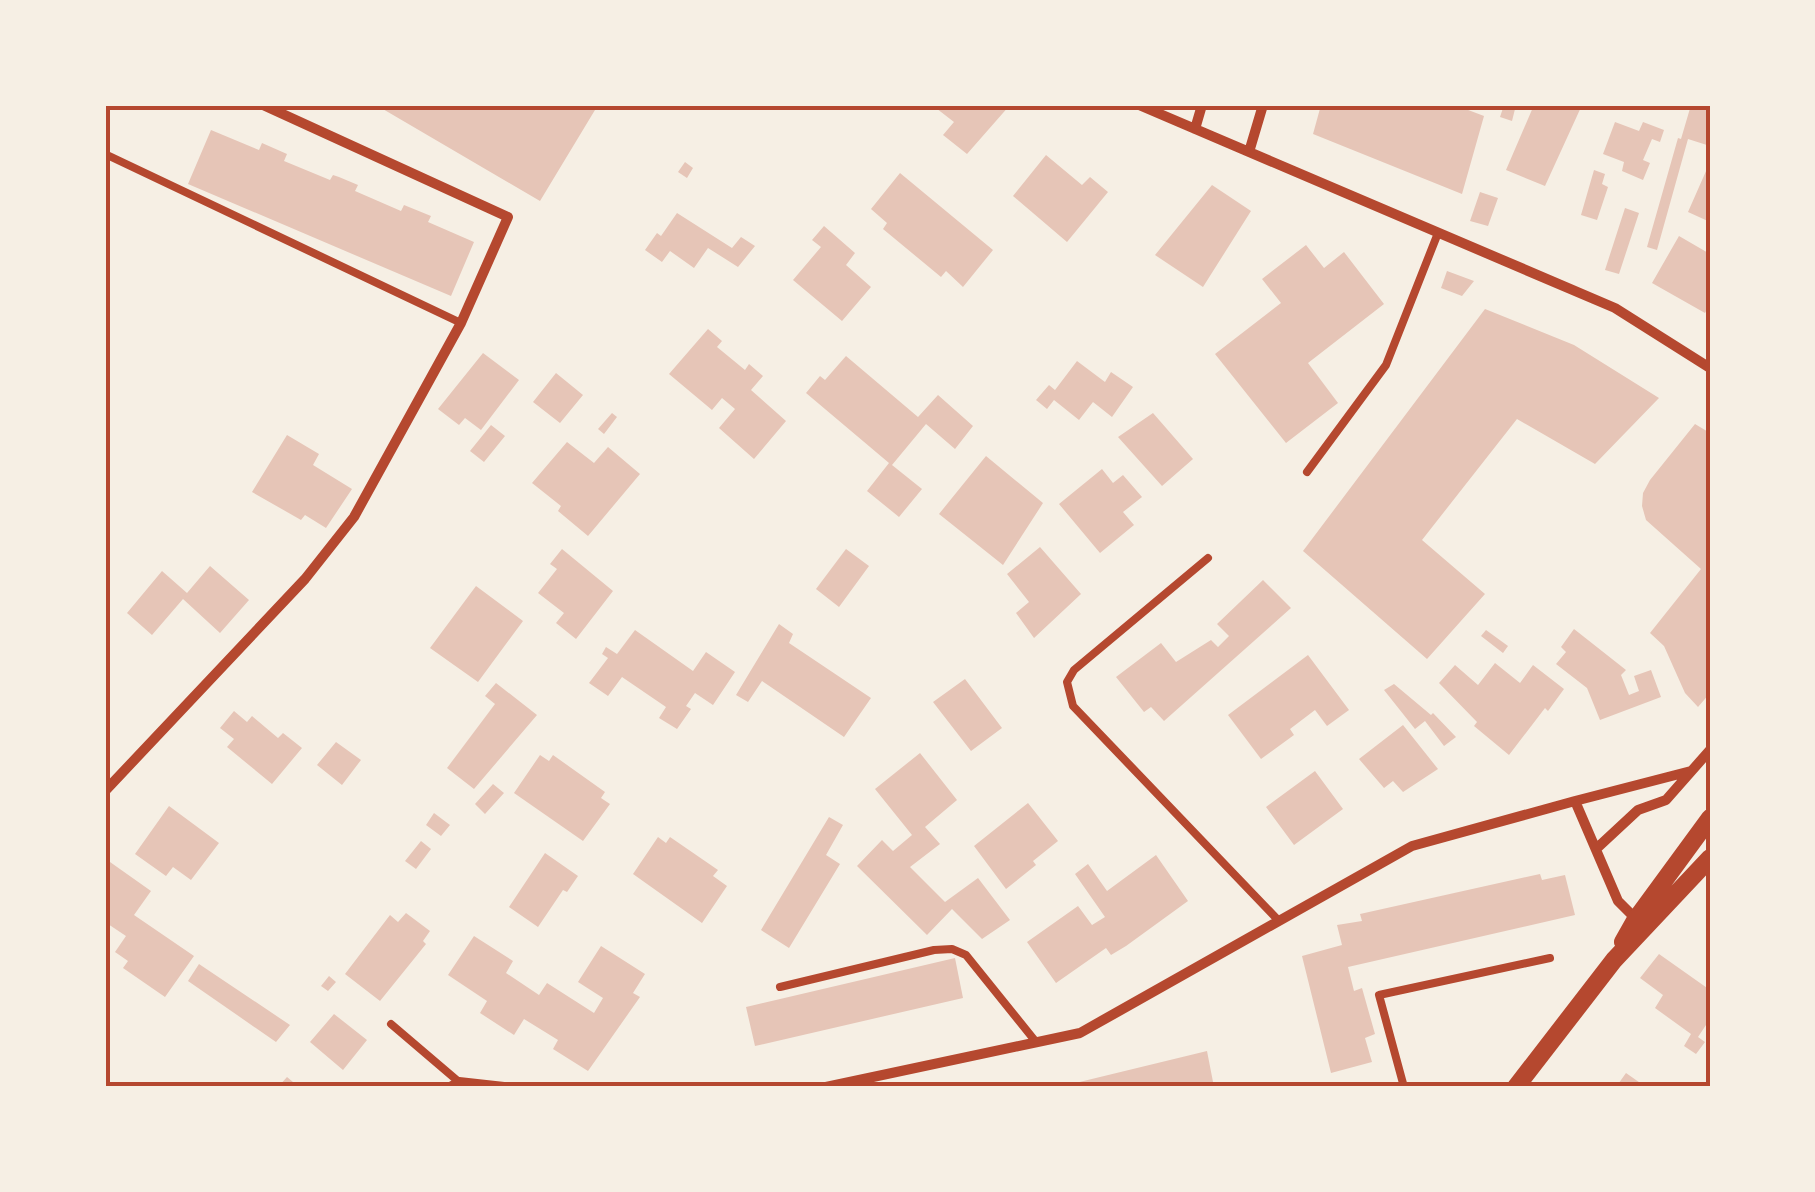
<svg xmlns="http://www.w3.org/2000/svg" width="1815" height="1192" font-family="Rubik,sans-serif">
  <rect width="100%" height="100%" fill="#f6efe4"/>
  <path fill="#e6c5b7" d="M376 105H598L540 201Z
    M932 105H1010L967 154 943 135 954 122Z
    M1321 105H1455L1484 116 1462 194 1313 134Z
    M1504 105H1516L1512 121 1500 117Z
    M1534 105H1582L1545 186 1506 170Z
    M1691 105H1710V146L1688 139 1657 250 1647 247 1678 138 1681 139Z
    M1615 122 1639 131 1643 122 1664 130 1660 142 1652 139 1643 160 1650 163 1643 180 1622 171 1624 162 1603 154Z
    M211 130 259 150 262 143 287 154 284 161 330 180 333 175 339 177 358 185 355 191 401 211 404 205 431 216 428 222 474 242 451 296 188 184Z
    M1046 155 1082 185 1090 177 1108 192 1067 242 1013 196Z
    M685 162 693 168 687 178 678 172Z
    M1710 162V222L1688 212Z
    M1594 170 1605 174 1602 184 1608 187 1597 220 1581 215Z
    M900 173 993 250 963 287 946 271 941 277 883 229 887 223 871 209Z
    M1212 185 1251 211 1203 287 1155 255Z
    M1480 192 1498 198 1488 226 1470 221Z
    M1625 208 1639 213 1619 274 1605 270Z
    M677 213 732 248 741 237 755 246 738 267 708 248 694 268 670 251 662 262 645 250 657 233 661 236Z
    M824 226 855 253 846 265 871 287 842 321 793 280 821 247 812 240Z
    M1679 236 1710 254V304L1705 313 1652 283Z
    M1306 245 1324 268 1344 252 1384 304 1308 363 1338 403 1286 443 1215 354 1281 303 1262 279Z
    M1447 271 1474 281 1462 296 1441 288Z
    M1485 309 1574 345 1659 398 1595 464 1517 419 1422 540 1485 594 1427 659 1303 551Z
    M708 329 722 341 717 347 745 370 749 364 763 376 751 390 786 421 754 459 719 428 735 409 722 398 712 410 669 374Z
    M483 353 519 380 481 430 465 418 459 425 438 409Z
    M846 356 918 417 938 395 973 426 955 449 926 424 892 465 922 489 899 517 867 491 889 463 806 393 820 376 825 380Z
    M1077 361 1105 382 1111 372 1133 387 1112 417 1093 402 1079 420 1054 400 1047 409 1036 400 1049 385 1055 390Z
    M556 373 583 395 560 423 533 402Z
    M612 413 617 417 604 434 598 429Z
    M1153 413 1193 459 1162 486 1118 437Z
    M1695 424 1710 433V693L1698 707 1685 693 1664 646 1650 633 1701 569 1646 520 1642 506 1643 493 1650 480Z
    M491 425 505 436 484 462 470 451Z
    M287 435 319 454 313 465 352 489 326 528 305 515 301 520 252 492Z
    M567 442 594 463 608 447 640 474 588 536 558 511 561 506 532 483Z
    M986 456 1043 503 1003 565 939 514Z
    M1102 469 1113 483 1123 475 1142 497 1123 512 1134 525 1100 553 1059 504Z
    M1040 547 1081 594 1034 638 1016 613 1029 602 1007 574Z
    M562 549 613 591 576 639 556 623 564 613 538 593 557 569 550 564Z
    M846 549 869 566 839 607 816 589Z
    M210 566 249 600 220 633 183 599 152 635 127 613 162 571 187 593Z
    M1263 580 1291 608 1164 721 1151 707 1144 712 1116 677 1161 643 1176 662 1211 640 1218 647 1229 636 1217 624Z
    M476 586 523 621 478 682 430 648Z
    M779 624 793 634 789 643 871 698 844 737 762 681 748 702 736 695Z
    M1574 629 1626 670 1621 675 1629 695 1639 691 1634 676 1651 670 1661 697 1600 720 1587 688 1556 664 1566 652 1561 647Z
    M635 630 693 671 706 652 735 672 713 705 695 693 686 706 691 709 677 729 659 718 666 707 622 677 608 696 589 683 608 658 602 654 606 647 617 654Z
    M1486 630 1508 646 1503 653 1481 636Z
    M1308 655 1349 710 1327 726 1315 710 1290 729 1294 735 1261 759 1228 715Z
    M1495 663 1520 683 1533 665 1564 689 1548 711 1545 708 1509 755 1474 726 1477 722 1439 683 1455 665 1478 685Z
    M965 679 1002 728 971 751 933 702Z
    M496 683 537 715 474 789 447 768 495 704 485 696Z
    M1394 684 1431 715 1433 713 1456 737 1444 746 1425 721 1415 729 1384 690Z
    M234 711 247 722 252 716 278 738 283 733 302 748 272 784 227 747 234 739 220 728Z
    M1403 725 1438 769 1403 792 1393 781 1384 788 1359 759Z
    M336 742 361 760 342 785 317 765Z
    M920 753 957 800 925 827 940 844 910 867 945 902 978 878 1010 920 982 939 952 909 927 935 857 866 882 840 893 851 912 835 875 789Z
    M540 755 549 761 553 755 605 792 601 798 610 804 583 841 514 793Z
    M1315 771 1343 809 1294 845 1266 807Z
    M493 784 504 793 485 814 475 804Z
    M1028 803 1058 841 1033 861 1036 865 1006 889 974 846Z
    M169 806 219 843 191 880 173 867 166 876 135 854Z
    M434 813 450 825 441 836 426 825Z
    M829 817 843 825 826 855 840 864 789 948 761 930Z
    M658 837 666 843 670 837 718 870 713 876 727 886 702 923 633 874Z
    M421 841 431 849 416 869 405 861Z
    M545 853 578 876 567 892 563 890 538 927 509 907Z
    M1156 855 1188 901 1126 946 1111 955 1106 948 1056 983 1027 942 1078 906 1092 925 1105 917 1075 874 1088 864 1107 891Z
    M110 862 151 891 134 915 194 956 165 997 123 968 128 961 115 952 126 936 105 922V869Z
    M1540 874 1542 880 1565 875 1575 915 1348 967 1354 991 1362 988 1375 1034 1365 1038 1372 1062 1331 1073 1302 956 1342 945 1337 925 1362 921 1360 914Z
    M406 913 430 931 423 941 426 944 380 1001 345 974 390 915 398 922Z
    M474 936 513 961 506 973 539 995 547 983 594 1013 603 998 578 982 601 946 645 974 633 993 640 997 588 1071 553 1049 558 1040 524 1019 514 1035 480 1013 487 1001 448 975Z
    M1659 954 1710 990V1019L1698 1037 1705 1042 1696 1054 1684 1046 1691 1034 1655 1008 1663 995 1640 978Z
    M955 958 963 998 755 1046 746 1007Z
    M199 964 290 1025 276 1042 188 981Z
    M329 976 336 982 328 991 321 986Z
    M334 1014 367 1040 343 1070 310 1042Z
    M1207 1051 1214 1087H1063V1086Z
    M1626 1073 1646 1087H1616Z
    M287 1077 299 1087H278Z"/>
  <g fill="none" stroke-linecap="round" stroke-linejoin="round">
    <path stroke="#b5482f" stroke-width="8" d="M105 154 461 323
      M1307 472 1386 365 1438 233
      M1208 558 1074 670 1067 682 1073 706 1279 921
      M780 987 934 950 952 949 966 955 1036 1042
      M391 1024 459 1082
      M1404 1087 1379 995 1550 958"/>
    <path stroke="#b5482f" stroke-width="10" d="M1139 105 1615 308 1710 368
      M1195 129 1202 105
      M1249 152 1263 105
      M105 791 305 579 354 517 461 323 508 217 263 105
      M1575 801 1691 771
      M1596 849 1638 810 1666 800 1710 750
      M450 1087 459 1082 504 1087
      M826 1087 1080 1033 1412 846 1575 801 1618 901 1637 920"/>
    <path stroke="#b5482f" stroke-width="18" d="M1623 942 1636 919 1710 818
      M1516 1087 1614 960 1710 858"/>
  </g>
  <rect width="1815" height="1192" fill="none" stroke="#f6efe4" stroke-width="215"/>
  <rect x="108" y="108" width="1600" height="976" fill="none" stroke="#b5482f" stroke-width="4"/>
</svg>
